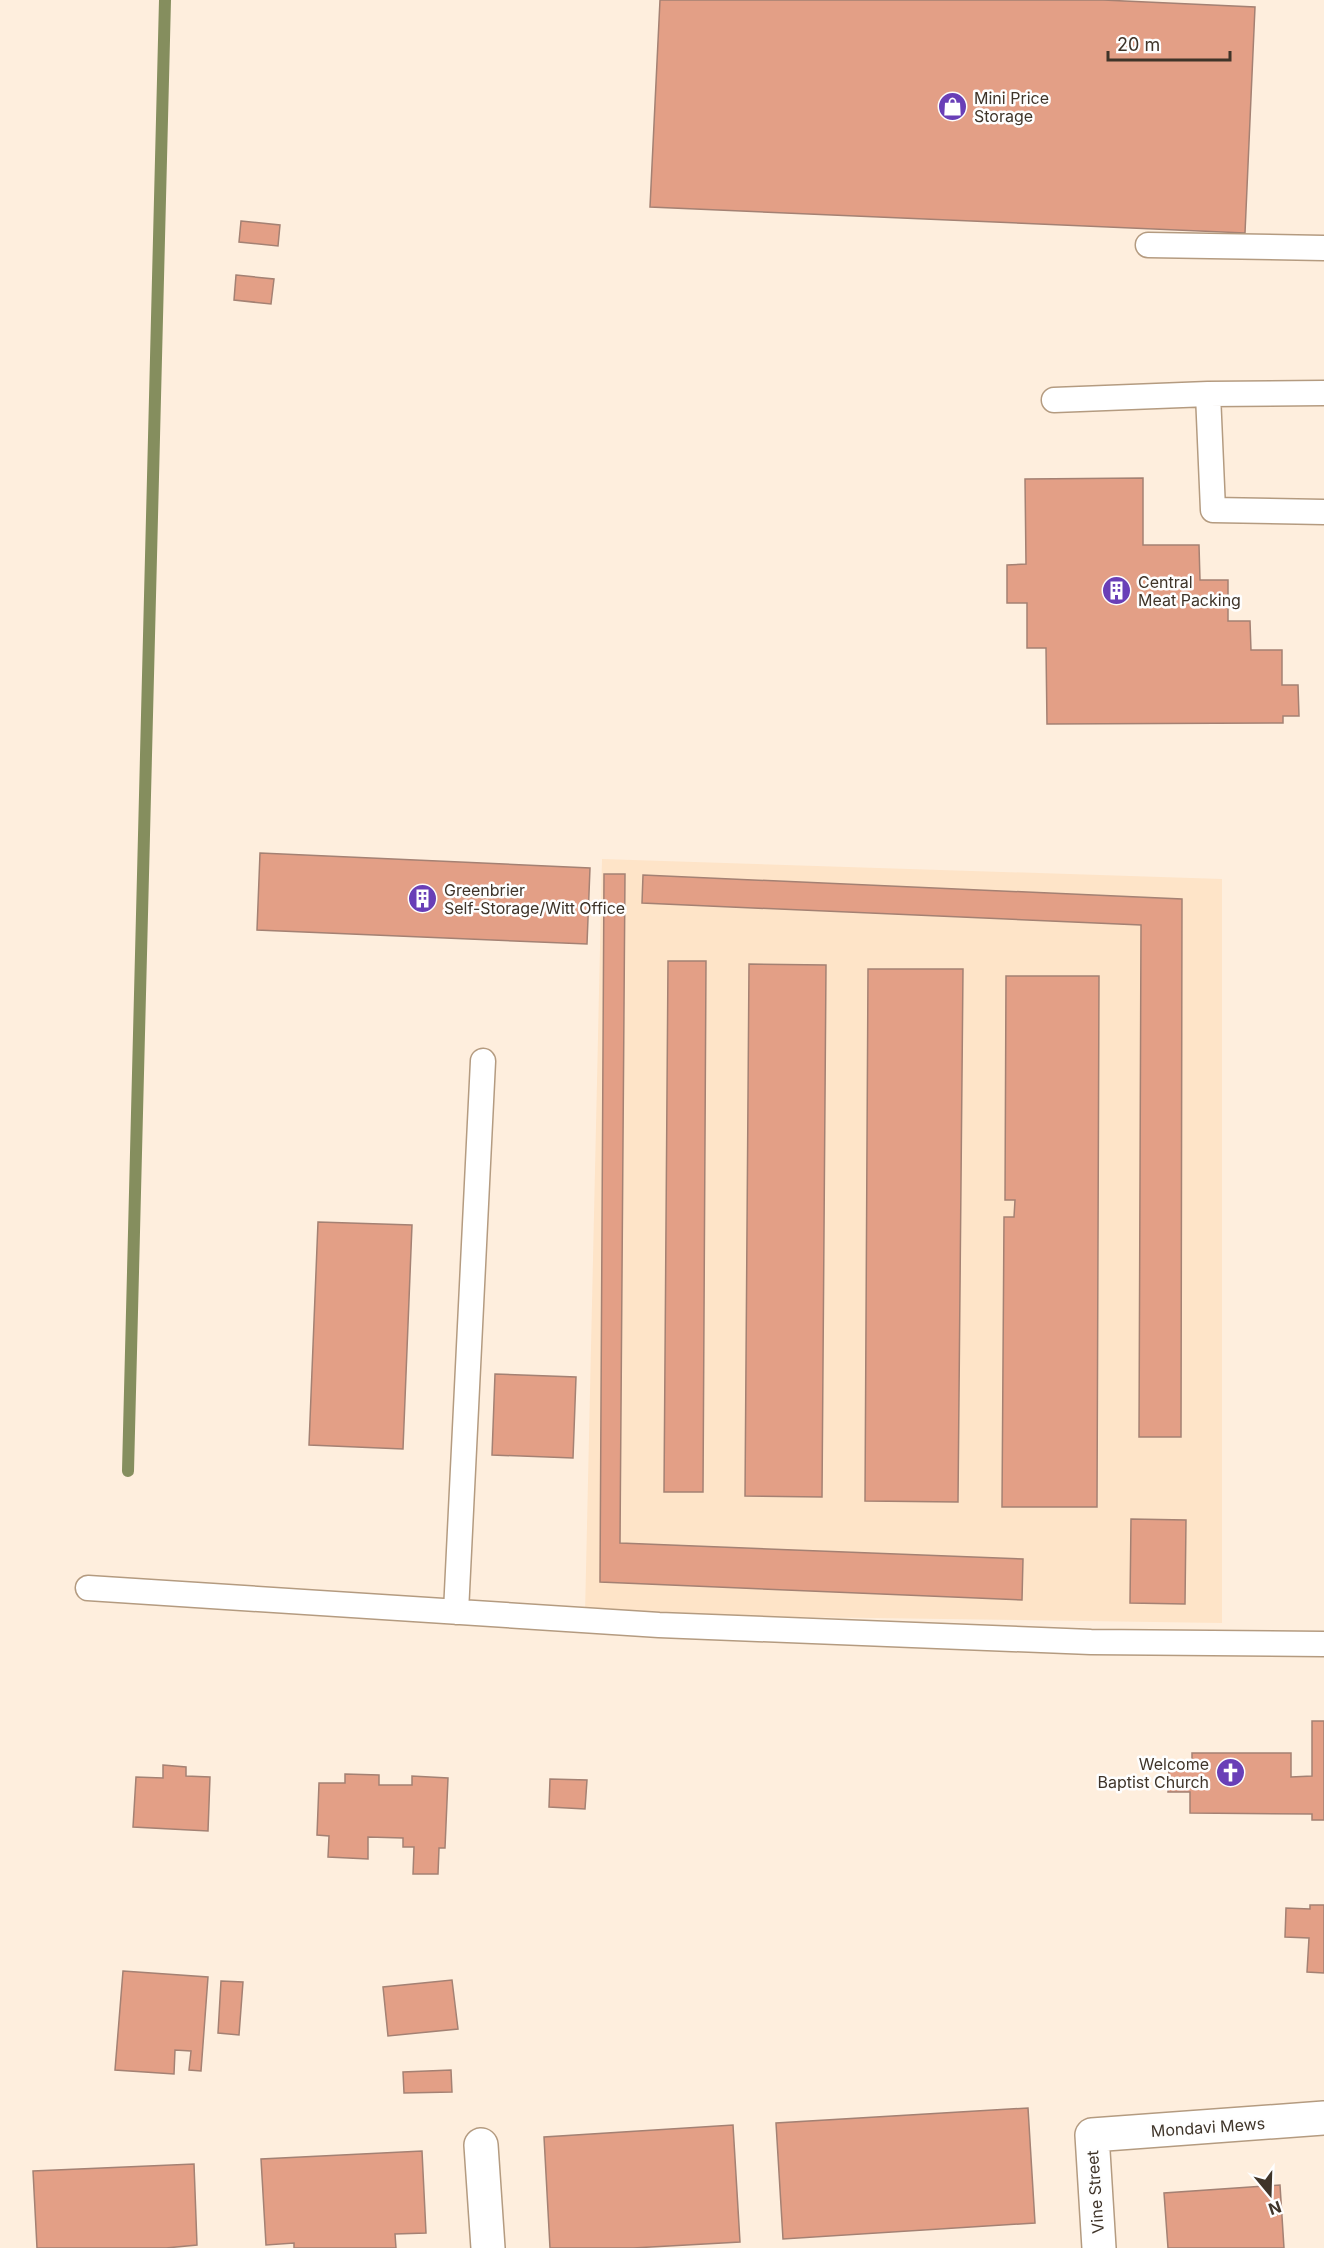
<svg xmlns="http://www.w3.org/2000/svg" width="1324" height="2248" font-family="Inter,sans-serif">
  <rect width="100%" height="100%" fill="#feeedd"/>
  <path fill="#fee4c8" d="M602 859 1222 879V1623L585 1614Z"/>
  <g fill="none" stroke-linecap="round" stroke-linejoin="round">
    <path stroke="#858e5e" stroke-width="12" d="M128 1471 165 0"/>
  </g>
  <path fill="#e39f86" stroke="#a48173" stroke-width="1.5" d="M660 0H1103L1255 7 1245 233 650 207Z
    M241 221 280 225 278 246 239 242Z
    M236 275 274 279 271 304 234 300Z
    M1143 478V545H1199L1200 580H1228V621H1250L1251 650H1282V685H1298L1299 716H1283V723L1047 724 1046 648H1027V603H1007V565L1026 564 1025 479Z
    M260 853 590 868 587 944 257 930Z
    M604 874H625L620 1543 1023 1559 1022 1600 600 1582Z
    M643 875 1182 899 1181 1437H1139L1141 925 642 903Z
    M668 961H706L703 1492H664Z
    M749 964 826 965 822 1497 745 1496Z
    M868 969H963L958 1502 865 1501Z
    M1006 976H1099L1097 1507H1002L1004 1217H1014L1015 1200H1005Z
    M318 1222 412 1225 403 1449 309 1445Z
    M495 1374 576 1377 573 1458 492 1455Z
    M1131 1519 1186 1520 1185 1604 1130 1603Z
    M1312 1721H1324V1820H1312V1814L1190 1813V1792H1168L1169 1769H1192V1753H1291V1777L1312 1776Z
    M163 1765 186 1767V1776L210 1777 208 1831 133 1827 136 1777 163 1778Z
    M345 1774 379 1775V1785H412V1776L448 1778 445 1848H439L438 1874H413L414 1847H403V1838L368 1837V1859L328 1857 329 1836 317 1835 319 1783H345Z
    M550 1779 587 1780 585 1809 549 1807Z
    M1310 1905H1324V1973L1307 1972 1309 1938 1285 1937 1286 1908 1310 1909Z
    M123 1971 208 1977 201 2071 189 2070 191 2051 175 2050 174 2074 115 2070Z
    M452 1980 458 2029 388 2036 383 1987Z
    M221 1981 243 1982 239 2035 218 2033Z
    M451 2070 452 2092 404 2093 403 2072Z
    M1028 2108 1035 2223 783 2239 776 2123Z
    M733 2125 740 2242 633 2248H550L544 2137Z
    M422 2151 426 2233 395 2234 396 2248H294V2243L266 2245 261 2159Z
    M194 2164 197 2245 166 2248H37L33 2171Z
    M1280 2185 1284 2248H1168L1164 2193Z"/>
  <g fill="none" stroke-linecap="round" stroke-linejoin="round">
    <defs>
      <path id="service" d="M1148 245 1324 248
        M1324 393 1208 394 1213 510 1324 512
        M1054 400 1208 394
        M88 1588 659 1625 1091 1642 1324 1644
        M456 1612 483 1061"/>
      <path id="minor" d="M481 2145 488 2248
        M1099 2248 1092 2135 1324 2118"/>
    </defs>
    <use href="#service" stroke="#b49b80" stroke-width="27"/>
    <use href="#minor" stroke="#b49b80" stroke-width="36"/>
    <use href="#service" stroke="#fff" stroke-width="24"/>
    <use href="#minor" stroke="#fff" stroke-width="33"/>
  </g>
  <defs>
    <symbol id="shop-disc" viewBox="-11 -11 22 22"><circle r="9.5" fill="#693fb7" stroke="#fefefe"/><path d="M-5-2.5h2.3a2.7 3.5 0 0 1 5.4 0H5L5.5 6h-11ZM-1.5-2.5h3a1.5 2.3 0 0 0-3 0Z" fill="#fff"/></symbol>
    <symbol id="building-disc" viewBox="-11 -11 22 22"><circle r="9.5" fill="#693fb7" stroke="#fefefe"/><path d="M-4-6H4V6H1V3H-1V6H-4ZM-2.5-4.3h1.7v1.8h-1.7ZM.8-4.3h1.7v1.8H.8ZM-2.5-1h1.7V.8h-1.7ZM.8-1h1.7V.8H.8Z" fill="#fff"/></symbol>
    <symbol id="church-disc" viewBox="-11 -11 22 22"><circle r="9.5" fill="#693fb7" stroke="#fefefe"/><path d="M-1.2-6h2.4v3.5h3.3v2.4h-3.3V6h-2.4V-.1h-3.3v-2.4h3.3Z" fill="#fff"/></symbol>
  </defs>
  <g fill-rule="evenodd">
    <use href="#shop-disc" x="936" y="90" width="33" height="33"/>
    <use href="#building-disc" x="1100" y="574" width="33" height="33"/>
    <use href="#building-disc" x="406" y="882" width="33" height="33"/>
    <use href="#church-disc" x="1214" y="1756" width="33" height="33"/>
  </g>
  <g text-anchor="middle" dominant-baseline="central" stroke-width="5" stroke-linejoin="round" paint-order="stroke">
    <g font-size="16" fill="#3f3429" stroke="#fefefe" text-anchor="start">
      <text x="974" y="98">Mini Price<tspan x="974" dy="18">Storage</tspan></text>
      <text x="1138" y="582">Central<tspan x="1138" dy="18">Meat Packing</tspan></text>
      <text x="444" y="890">Greenbrier<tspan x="444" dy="18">Self-Storage/Witt Office</tspan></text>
      <text x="1209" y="1764" text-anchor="end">Welcome<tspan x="1209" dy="18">Baptist Church</tspan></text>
    </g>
    <g font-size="16" fill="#3f3429" stroke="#fefefe">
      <text transform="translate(1208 2127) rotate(-4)">Mondavi Mews</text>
      <text transform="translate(1095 2192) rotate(-94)">Vine Street</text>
    </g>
  </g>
  <g transform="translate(1270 2194) rotate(161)" stroke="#fefefe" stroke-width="4.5" paint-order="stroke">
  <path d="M0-4.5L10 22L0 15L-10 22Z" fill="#3f3429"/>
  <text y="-9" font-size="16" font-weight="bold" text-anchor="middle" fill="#3f3429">N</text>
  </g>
  <path d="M1108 51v9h122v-9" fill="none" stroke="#3f3429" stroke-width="3"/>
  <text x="1117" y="51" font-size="18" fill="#3f3429" stroke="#fefefe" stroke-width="4.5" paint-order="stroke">20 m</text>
</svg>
